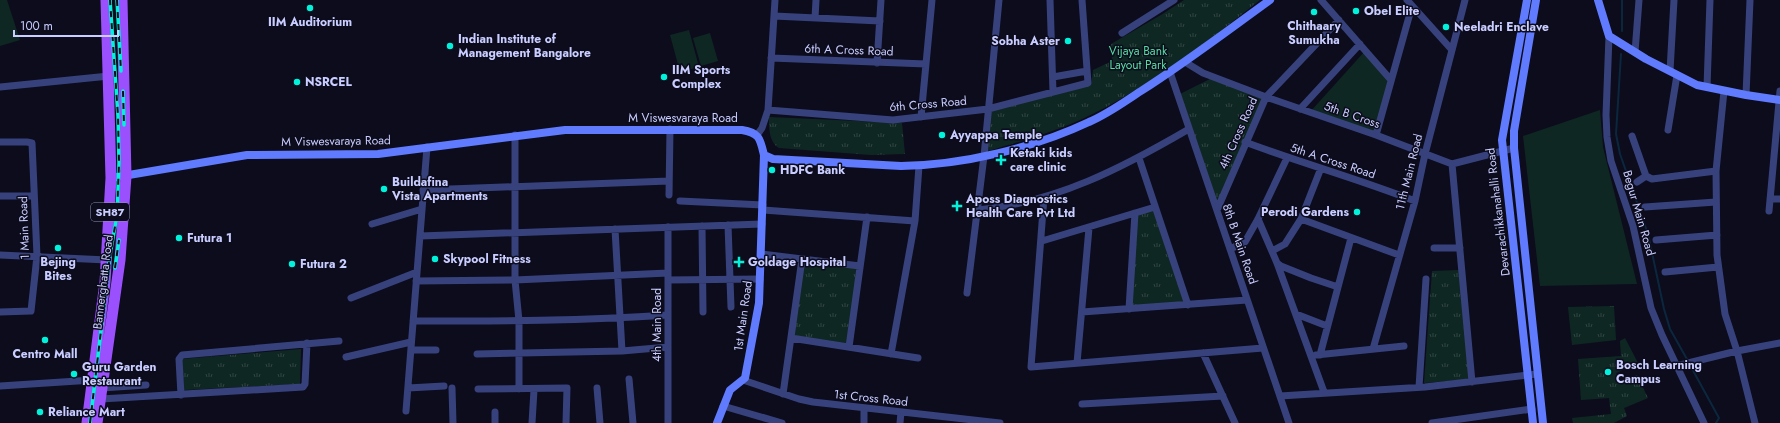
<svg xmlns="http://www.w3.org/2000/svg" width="1780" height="423" font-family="Jost,sans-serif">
  <defs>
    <pattern id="park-tufts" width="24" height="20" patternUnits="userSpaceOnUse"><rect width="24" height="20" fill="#0f2722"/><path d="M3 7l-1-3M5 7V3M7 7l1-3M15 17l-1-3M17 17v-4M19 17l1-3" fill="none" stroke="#314543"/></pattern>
  </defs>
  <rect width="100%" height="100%" fill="#0c0c1d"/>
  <path fill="#0f2722" d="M0 0H7L20 40 0 46Z
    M689 30 699 67 680 72 670 35Z
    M710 33 718 61 701 66 693 38Z
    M1365 51 1391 80 1376 135 1310 112Z
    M1600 110 1603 147 1637 284 1540 286 1523 136Z"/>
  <path fill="url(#park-tufts)" d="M1184 0H1260C1206 43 1144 91 1080 120 1051 133 1018 142 988 151L990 111 1091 85 1093 70 1112 61 1111 44 1161 15Z
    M1214 77 1266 97 1217 210 1178 95Z
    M769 117 902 123 905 154 871 155 779 148C769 142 769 128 769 117Z
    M1155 207 1188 305 1129 309 1135 213Z
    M802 259 860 266 849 347 791 338Z
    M1460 270 1472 379 1424 383 1432 271Z
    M1614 306 1616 340 1572 345 1568 307Z
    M1625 338 1638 363 1616 373 1621 382 1637 375 1648 398 1624 408 1627 416 1614 423H1573L1572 418 1611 414 1609 398 1581 400 1578 359 1621 356 1620 341Z
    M301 349 300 384 184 390 182 359Z"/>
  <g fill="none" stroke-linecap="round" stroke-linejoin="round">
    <path stroke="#0b273e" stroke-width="2" d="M1622 31V0
      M1621 54 1616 134 1620 154 1648 234 1664 309 1670 329 1688 361
      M1690 365 1719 418 1716 423"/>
    <path stroke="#37427c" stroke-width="7" d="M1050 0 1053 92
      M1321 0 1391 80
      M1407 0 1452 50
      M774 16 880 21
      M815 18 816 0
      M1122 33 1174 0
      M1609 36 1606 115 1607 137 1611 161 1633 226 1651 308 1662 335 1704 423
      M1635 52 1639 0
      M771 58 926 64
      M1185 62 1203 73 1266 97 1376 135 1452 164 1514 148
      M877 63 881 0
      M1670 71 1674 0
      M1170 72 1289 423
      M1053 77 1087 71
      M0 87 109 76
      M1707 87 1710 0
      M1724 91 1716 171 1717 255 1725 314 1737 351 1755 423
      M1746 95 1750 0
      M1300 109 1360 44
      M768 110 893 120 988 109 1088 83 1082 0
      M921 117 932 0
      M1668 130 1677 75
      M515 135V280L519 321V389
      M757 135 762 128 768 110 775 0
      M1376 135 1412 6
      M1632 136 1646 176 1652 179 1716 171
      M0 142H27L32 143 37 256 31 311 0 312
      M1245 142C1301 163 1359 179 1415 201
      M1139 158 1188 305
      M1452 164 1472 382
      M1637 182 1646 176
      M423 190 669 181
      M669 195 670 129
      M0 196H34
      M1044 197 1031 367 1263 348
      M1770 199H1780
      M680 201 763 205
      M1645 207 1716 202
      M763 210 915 221
      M978 210C1057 202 1122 168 1189 129
      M1217 210 1266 97 1339 20
      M1769 211 1780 91
      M1258 219 1277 263 1324 392
      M1301 219 1399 255
      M372 224 422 209
      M728 225 731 307
      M702 226 703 312
      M668 227V423
      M615 229 622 351
      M420 236 762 224
      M1656 240 1717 235
      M1042 241 1155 207
      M1434 248H1460
      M1230 249 1245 242 1258 219 1287 158
      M1272 251 1285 244 1301 219 1321 168
      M761 254 860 266
      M0 255 107 260
      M1277 263 1281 266 1311 278 1338 287
      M1665 272 1718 267
      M668 280 760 279
      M416 281 515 280 668 273
      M967 293 984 156 999 0
      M351 298 417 272
      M1129 309 1135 213
      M1082 312 1247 300
      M1296 314 1327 326
      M413 321C498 321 583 321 668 315
      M791 338 918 358
      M849 347 867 217
      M1373 349 1415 201 1425 154 1465 0
      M411 350H436
      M1203 353 1235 423
      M477 354 622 351 668 347
      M891 354 915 221 919 166
      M1316 355 1404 346
      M1320 355 1351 238
      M346 357 411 342
      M1077 363 1089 228
      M1676 366 1737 351 1780 343
      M629 379 633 423
      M743 380 799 399 813 402 1000 423
      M0 386 93 380
      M1419 387 1426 279
      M102 388 146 385
      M408 388 444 386
      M452 388 453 423
      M597 388 600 423
      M478 389 567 388 566 423
      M783 394 802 259
      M181 395 179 359 182 355 339 341
      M1280 396 1425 387 1537 374
      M101 399 303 387 305 384 307 343
      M1082 404 1223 396
      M723 406 782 423
      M864 408V423
      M406 411 427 147
      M495 423V412
      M532 423 534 390
      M900 423 901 412
      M1432 423 1532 409"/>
    <path stroke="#607bfe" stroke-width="8" d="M1527 0 1502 140 1533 423
      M1536 0 1514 131V148L1543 423
      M1598 0 1609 36 1646 59 1697 85 1746 95 1780 100
      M111 178 247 155 378 154 565 130H742C760 133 760 139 764 155L773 159 901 166C963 165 1034 148 1089 122 1108 114 1124 102 1141 91 1185 63 1227 31 1270 0
      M717 423 730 390 745 378 759 303 764 155"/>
    <path stroke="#9b50fe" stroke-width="11" d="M87 423 105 282 111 178 106 0
      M97 423 120 260 126 176 122 0"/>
    <defs>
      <path id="rail" d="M117 0 121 71
        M123 91 124 125
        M115 268 119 240
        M90 423 110 255 117 215 119 163 118 116 110 0"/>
    </defs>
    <use href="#rail" stroke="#01f2db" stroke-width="3.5"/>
    <use href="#rail" stroke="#0c0c1d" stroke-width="2" stroke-dasharray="6" stroke-linecap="butt"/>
  </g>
  <g fill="#01f2db" stroke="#0c0c1d" stroke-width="1.5">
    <circle cx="310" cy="8" r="4"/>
    <circle cx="1356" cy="11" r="4"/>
    <circle cx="1314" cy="12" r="4"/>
    <circle cx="1446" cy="27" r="4"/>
    <circle cx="1068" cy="41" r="4"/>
    <circle cx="450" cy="46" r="4"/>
    <circle cx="664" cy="77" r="4"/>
    <circle cx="297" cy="82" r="4"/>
    <circle cx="942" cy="135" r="4"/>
    <path d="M999 154h4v4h4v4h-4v4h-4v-4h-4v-4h4z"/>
    <circle cx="772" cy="170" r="4"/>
    <circle cx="384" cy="189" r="4"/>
    <path d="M955 200h4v4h4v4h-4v4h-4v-4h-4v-4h4z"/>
    <circle cx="1357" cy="212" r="4"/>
    <circle cx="179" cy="238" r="4"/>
    <circle cx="58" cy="248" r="4"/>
    <circle cx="435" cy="259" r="4"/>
    <path d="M737 256h4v4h4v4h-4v4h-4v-4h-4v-4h4z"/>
    <circle cx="292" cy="264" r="4"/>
    <circle cx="45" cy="340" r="4"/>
    <circle cx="1608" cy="372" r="4"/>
    <circle cx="74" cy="374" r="4"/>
    <circle cx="40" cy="412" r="4"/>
  </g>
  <g text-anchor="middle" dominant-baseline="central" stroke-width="3" stroke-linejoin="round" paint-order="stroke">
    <rect fill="#0c0c1d" stroke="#9093bb" stroke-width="1" x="91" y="203" width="38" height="18" rx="3"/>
    <g font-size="11" font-weight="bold" fill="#c9cdff">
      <text x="110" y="212">SH87</text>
    </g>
    <g font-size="12" font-weight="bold" fill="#c9cdff" stroke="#0c0c1d" text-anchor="start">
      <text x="1364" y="11">Obel Elite</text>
      <text x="310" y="22" text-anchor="middle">IIM Auditorium</text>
      <text x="1314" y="26" text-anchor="middle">Chithaary<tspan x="1314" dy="14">Sumukha</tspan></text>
      <text x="1454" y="27">Neeladri Enclave</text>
      <text x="458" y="39">Indian Institute of<tspan x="458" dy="14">Management Bangalore</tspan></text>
      <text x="1060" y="41" text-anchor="end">Sobha Aster</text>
      <text x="672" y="70">IIM Sports<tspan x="672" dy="14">Complex</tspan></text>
      <text x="305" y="82">NSRCEL</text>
      <text x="950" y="135">Ayyappa Temple</text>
      <text x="1010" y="153">Ketaki kids<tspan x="1010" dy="14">care clinic</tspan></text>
      <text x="780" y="170">HDFC Bank</text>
      <text x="392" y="182">Buildafina<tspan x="392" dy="14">Vista Apartments</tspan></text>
      <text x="966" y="199">Aposs Diagnostics<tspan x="966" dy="14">Health Care Pvt Ltd</tspan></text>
      <text x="1349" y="212" text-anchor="end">Perodi Gardens</text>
      <text x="187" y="238">Futura 1</text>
      <text x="443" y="259">Skypool Fitness</text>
      <text x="58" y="262" text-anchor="middle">Bejing<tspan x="58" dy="14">Bites</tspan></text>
      <text x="748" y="262">Goldage Hospital</text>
      <text x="300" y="264">Futura 2</text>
      <text x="45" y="354" text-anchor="middle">Centro Mall</text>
      <text x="1616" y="365">Bosch Learning<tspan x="1616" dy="14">Campus</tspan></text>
      <text x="82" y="367">Guru Garden<tspan x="82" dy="14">Restaurant</tspan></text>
      <text x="48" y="412">Reliance Mart</text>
    </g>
    <g font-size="12" fill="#c9cdff" stroke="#0c0c1d">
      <text transform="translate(849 50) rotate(2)">6th A Cross Road</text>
      <text transform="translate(928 104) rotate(-5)">6th Cross Road</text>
      <text transform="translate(1352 115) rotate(19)">5th B Cross</text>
      <text x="683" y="118">M Viswesvaraya Road</text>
      <text transform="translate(1238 133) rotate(-66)">4th Cross Road</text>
      <text transform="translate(336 141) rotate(-1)">M Viswesvaraya Road</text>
      <text transform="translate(1333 161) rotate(18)">5th A Cross Road</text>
      <text transform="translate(1409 172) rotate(-76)">11th Main Road</text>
      <text transform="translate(1498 212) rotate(-97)">Devarachikkanahalli Road</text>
      <text transform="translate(1639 213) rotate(74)">Begur Main Road</text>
      <text transform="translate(24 228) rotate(-92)">1 Main Road</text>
      <text transform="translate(1240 244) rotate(71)">8th B Main Road</text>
      <text transform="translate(103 282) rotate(-83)">Bannerghatta Road</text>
      <text transform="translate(743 316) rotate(-82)">1st Main Road</text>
      <text transform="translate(657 325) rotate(-90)">4th Main Road</text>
      <text transform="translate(871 398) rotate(6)">1st Cross Road</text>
    </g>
    <g font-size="12" fill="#56dda1" stroke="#0c0c1d">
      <text x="1138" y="51">Vijaya Bank<tspan x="1138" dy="14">Layout Park</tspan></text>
    </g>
  </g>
  <path d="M14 30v6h104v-6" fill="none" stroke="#c9cdff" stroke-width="2"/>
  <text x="20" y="30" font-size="12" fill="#c9cdff" stroke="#0c0c1d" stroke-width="3" paint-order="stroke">100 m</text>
</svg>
